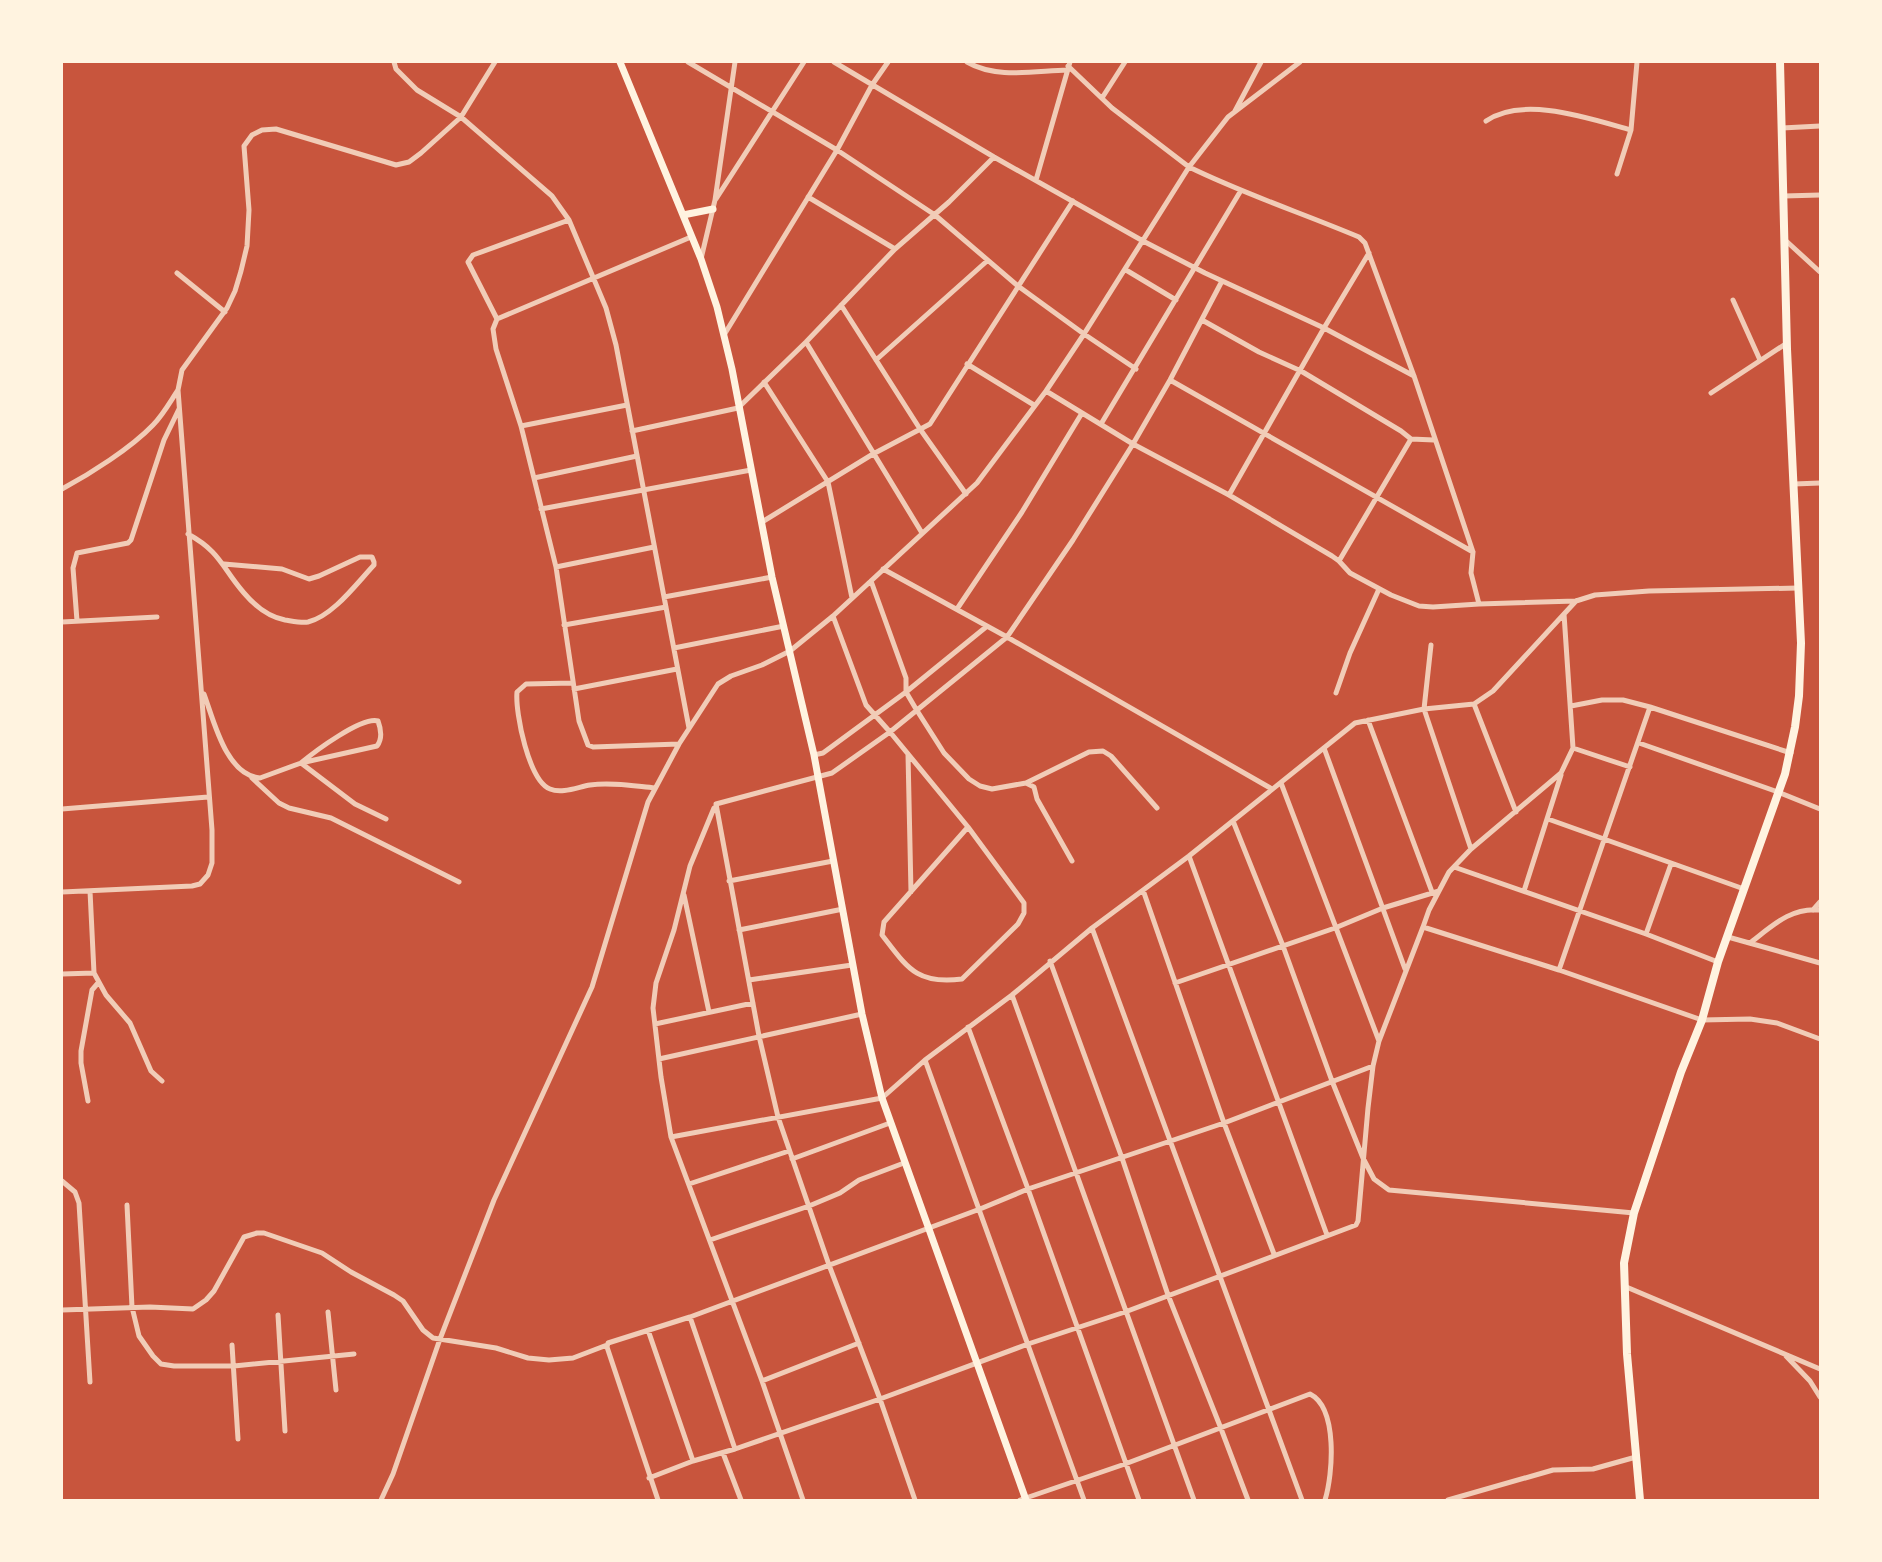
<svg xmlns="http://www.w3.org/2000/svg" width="1882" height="1562" font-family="'Exo 2',sans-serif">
  <rect width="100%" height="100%" fill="#c8553d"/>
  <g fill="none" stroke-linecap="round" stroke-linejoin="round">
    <path stroke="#f1ccb7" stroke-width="5" d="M394 62 396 69 417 90 461 117 552 196 569 220 606 308 616 345 689 728
      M688 62 837 150 935 215 1018 286 1084 334 1136 369
      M834 62 994 157 1143 241 1205 273 1324 328 1414 376
      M967 62C996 79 1034 71 1067 70
      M1068 66 1112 108 1189 167 1228 117 1300 62
      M1102 98 1125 62
      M1235 111 1261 62
      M1486 121C1523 95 1591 119 1631 130
      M1782 128 1820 126
      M1617 174 1631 130 1637 62
      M1036 180 1070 62
      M1784 196 1820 195
      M808 197 895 249
      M716 199 804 62
      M1784 239 1820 272
      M701 259 715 200 735 62
      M1126 270 1176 300
      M177 273 225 312
      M1733 300 1760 360
      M841 305 920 429 966 494
      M497 319 468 262 473 255 569 220
      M1202 320 1259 352 1301 371 1401 431 1411 439 1434 440
      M724 335 837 150 872 85 888 62
      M806 342 922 533
      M876 360 987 261
      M967 364 1034 405
      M1170 380 1473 552
      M764 382 828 482 852 598
      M1046 391 1133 444 1229 495 1332 556 1339 561 1350 573 1391 595 1419 606 1433 607 1479 604 1576 601 1595 595 1649 591 1798 588
      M1711 393 1787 343
      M1101 424 1240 192
      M521 426 627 405
      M632 431 738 408 806 342 895 249 949 202 994 157
      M534 478 637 456
      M1794 484 1820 483
      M62 489C90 474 131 448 153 425 163 415 170 402 178 390
      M1229 495 1324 328 1369 253
      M541 509 751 470
      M762 522 873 454 930 424 1073 201
      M188 534C221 552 222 568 244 593 255 606 269 617 285 620 292 621 301 623 308 622 333 616 357 583 374 565V562L372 557H360L319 576 309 579 282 569 224 564
      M1339 561 1411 439
      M556 567 654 547
      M883 569 1007 637 1272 789
      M871 581 906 678V692L916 709 944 753 969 779 980 786 992 789 1026 783 1034 787 1037 799 1072 861
      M664 597 772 577
      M957 609 1022 512 1082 413
      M833 616 866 705 890 732 968 827 1024 903V913L1018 924 962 979C916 985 907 967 882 935L884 922 968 827
      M77 621 73 568 77 553 128 543 131 540 164 440 179 409
      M62 622 157 617
      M564 625 666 607
      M1431 645 1424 709 1471 849
      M674 648 784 626
      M573 683 526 684 517 692C515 713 529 781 550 789 562 794 578 787 590 785 611 782 634 786 655 788
      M574 689 677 669
      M1336 693 1350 653 1379 589
      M204 694C214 721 226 775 260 778L301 763 377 746C383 738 381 729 378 721 362 716 314 752 301 763
      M1474 704 1516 812
      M1571 706 1602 700H1623L1650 707 1791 753
      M1368 720 1432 892
      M1639 743 1778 792 1820 809
      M679 744 593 747 588 745 579 721 556 567 521 426 496 349 493 329 497 319 691 237
      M1324 748 1405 969
      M1573 748 1630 767
      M908 754 911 892
      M814 755 823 753 906 692 986 627
      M301 763 355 804 386 819
      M252 778 279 803 289 808 331 818 459 882
      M1026 783 1089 752 1103 751 1111 756 1157 808
      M1281 783 1379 1041
      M714 808 690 866 674 930 656 983 653 1008 661 1077 671 1137 762 1381 803 1500
      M62 809 208 797
      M1548 819 1744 889
      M1233 821 1283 946 1332 1081 1363 1158 1374 1179 1389 1190 1634 1213
      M1189 856 1327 1235
      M1454 867 1646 934 1718 962
      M729 881 833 861
      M1143 890 1224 1123 1274 1254
      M90 891 94 973 106 995 130 1023 151 1071 162 1081
      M1524 891 1561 775
      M62 892 192 886 200 884 208 875 212 863V830L178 390 182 370 227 308 235 291 241 271 247 246 249 210 244 146 252 135 262 130 276 129 396 165 409 162 421 153 461 117 495 62
      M684 895 709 1012
      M1813 910 1820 902
      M1423 927 1429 910 1449 872 1471 849 1561 773 1573 748 1564 614
      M1092 928 1302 1500
      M739 930 843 909
      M1646 934 1671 864
      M1728 937 1820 963
      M1750 943C1772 926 1791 907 1820 910
      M1050 961 1122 1158 1168 1295 1220 1426 1248 1500
      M1559 970 1650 707
      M62 974 94 973
      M749 980 852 965
      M1175 983 1335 928 1383 908 1439 891
      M1012 995 1194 1500
      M655 1024 753 1003
      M968 1027 1028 1189 1139 1500
      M659 1059 862 1014
      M925 1060 1084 1500
      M88 1101 81 1063V1051L92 990 98 983
      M671 1137 882 1098 925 1060 1012 995 1092 928 1189 856 1355 723 1424 709 1474 704 1493 691 1576 601
      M792 1159 890 1123
      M62 1181 75 1192 79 1203 90 1382
      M689 1184 789 1151
      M127 1205 132 1307 139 1336 153 1356 161 1364 174 1366H234L354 1354
      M710 1240 809 1206 840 1193 859 1180 904 1163
      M1624 1286 1820 1369
      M62 1310 150 1307 193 1309 206 1300 214 1291 244 1237 257 1233H264L322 1253 351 1272 394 1295 403 1301 423 1330 433 1338 496 1348 528 1358 549 1360 573 1358 607 1345
      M328 1312 336 1390
      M278 1315 285 1431
      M690 1317 735 1449
      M648 1330 693 1461
      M232 1345 238 1439
      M1786 1356 1810 1381 1820 1397
      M762 1381 859 1343
      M723 1453 741 1500
      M649 1478 693 1461 735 1449 880 1399 1028 1344 1125 1312 1356 1225 1358 1221 1368 1108 1373 1066 1379 1041 1423 927 1559 970 1702 1020 1750 1019 1777 1023 1820 1039
      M381 1500 393 1474 440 1339 494 1200 592 987 648 802 679 744 718 684 731 676 762 665 790 651 833 616 977 483 1046 391 1084 334 1189 167C1244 194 1302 213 1359 237L1365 243 1414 376 1473 552 1471 573 1479 604
      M658 1500 607 1347 608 1343 690 1317 980 1209 1028 1189 1224 1123 1373 1066
      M915 1500 880 1399 829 1265 778 1117 759 1036 716 804 832 773 890 732 1007 637 1073 540 1133 444 1170 380 1222 281
      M1020 1500 1125 1464 1310 1394C1338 1408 1333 1474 1325 1500
      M1448 1500 1553 1470 1593 1469 1636 1457"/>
    <path stroke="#fff3e0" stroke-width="7" d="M620 62 701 259 717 307 732 369 772 577 814 755 862 1014 882 1098 1026 1500
      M683 215 713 209"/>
    <path stroke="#fff3e0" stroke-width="8" d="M1640 1500 1627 1354 1624 1263 1634 1213 1681 1072 1702 1020 1718 962 1785 774 1795 727 1799 696 1801 643 1787 349 1780 62"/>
  </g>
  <rect width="1882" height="1562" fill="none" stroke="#fff3e0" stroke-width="126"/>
</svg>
